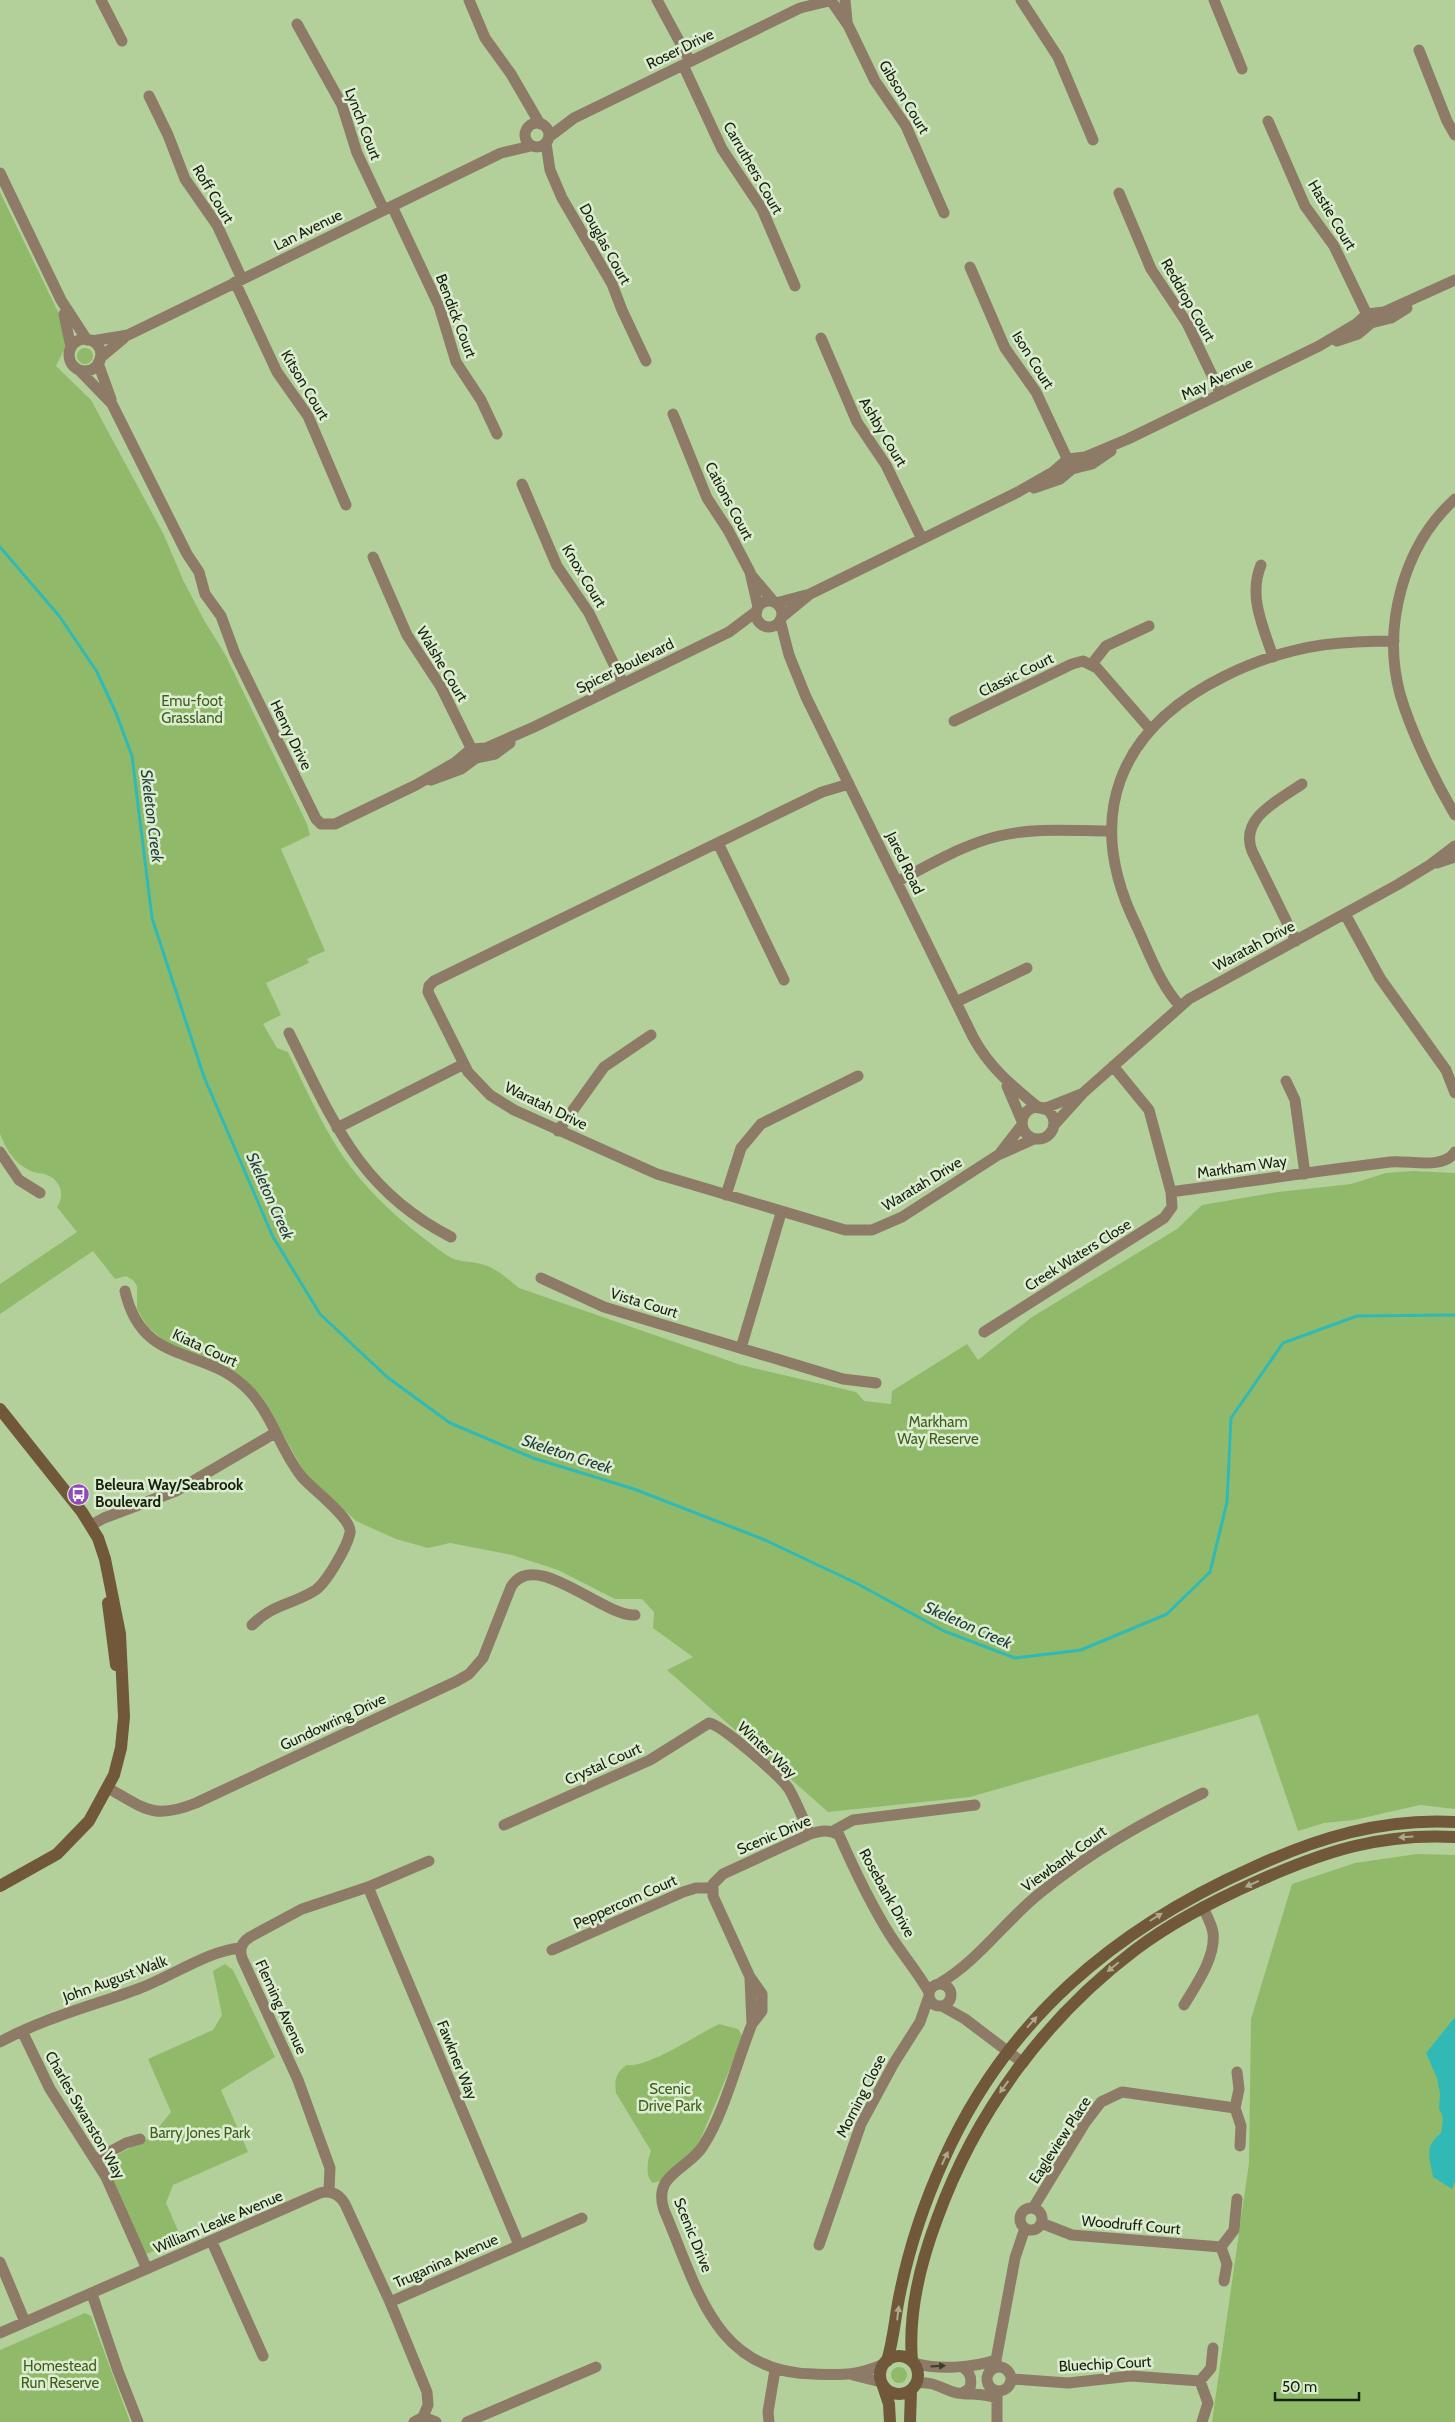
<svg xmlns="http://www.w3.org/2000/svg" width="1455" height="2422" font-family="Cabin,sans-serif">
  <rect width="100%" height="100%" fill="#b3d09a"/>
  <path fill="#90ba6a" d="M0 192 60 316 65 348 56 366 91 400 164 535 183 580 204 620 226 656 307 824 310 835 281 849 325 951 307 959 309 963 266 983 281 1015 263 1024 277 1048 288 1052C307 1091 324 1131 350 1166 376 1201 412 1231 448 1256 456 1262 471 1261 481 1264 495 1267 508 1279 519 1288L741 1365 856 1392 864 1401 891 1404 892 1391 967 1344 978 1360 1032 1317 1177 1229 1202 1205 1278 1192 1351 1184 1386 1173 1413 1171 1455 1173V1809L1420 1805 1354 1820 1324 1823 1298 1831 1258 1714 970 1797 828 1812 667 1670 693 1657 653 1628 654 1612 642 1599H615L558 1570 512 1555 450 1543 428 1548 396 1539 356 1521 305 1473 261 1396 244 1379 218 1362 188 1353 166 1342 148 1327 137 1309V1286L133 1280 126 1276 115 1279 93 1251 0 1314V1284L77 1232 57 1207C65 1196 61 1180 47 1175 41 1172 35 1174 29 1170 14 1163 6 1149 0 1134Z
    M77 356a8 8 0 1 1 16 0a8 8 0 1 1-16 0Z
    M1417 1854 1455 1855V2422H1212L1249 2163 1251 2019 1292 1884 1355 1863Z
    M225 1964 233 1970 275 2057 221 2090 248 2152 173 2185 166 2203 182 2240 146 2254 105 2166V2161L151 2137 171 2112 148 2059 213 2030 222 2015 213 1971Z
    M719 2024 738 2029 743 2037 701 2138 695 2149 660 2181 653 2183C645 2177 647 2160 651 2151L616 2093C614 2080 616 2072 627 2065 648 2068 698 2034 719 2024Z
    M85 2313 91 2316 130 2422H0V2350Z
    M891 2375a8 8 0 1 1 16 0a8 8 0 1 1-16 0Z"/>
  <path fill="#31bab5" d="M1455 2017V2181L1452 2189 1433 2177C1430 2158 1423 2148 1441 2133L1443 2118 1439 2108 1440 2094 1437 2078 1426 2053Z"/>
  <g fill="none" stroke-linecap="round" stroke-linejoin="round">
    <path stroke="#31bab5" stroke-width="3" d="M0 547 60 617 97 672 116 713 132 756 152 918 204 1077 273 1237 320 1314 387 1377 450 1423 533 1458 634 1489 765 1540 856 1583 944 1631 1015 1658 1081 1650 1167 1614 1210 1572 1227 1502 1231 1418 1283 1343 1357 1316 1455 1315"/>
    <path stroke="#8d7b67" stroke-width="11" d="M101 0 122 41
      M469 0 485 38 511 74 540 124
      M657 0 690 61
      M845 0 847 21
      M1021 0 1058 57 1093 140
      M1214 0 1242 69
      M832 2 848 25 875 81 906 126 944 213
      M297 24 342 105 357 153 384 210
      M1419 50 1447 121 1455 135
      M683 65 722 149 762 209 795 286
      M149 96 168 135 185 179 217 225 242 279
      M1268 121 1305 206 1334 246 1371 323
      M525 135a12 12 0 1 1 24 0a12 12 0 1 1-24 0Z
      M549 137 574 118 800 8 829 1
      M546 143 550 170 562 198 612 284 622 310 646 361
      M0 173 61 300 87 340
      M1119 193 1151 269 1187 323 1221 394
      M392 206 439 306 456 362 481 400 497 434
      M970 267 1005 348 1036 392 1072 469
      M235 282 277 372 308 416 346 505
      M64 314 71 348
      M821 338 857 422 886 465 922 539
      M69 355a16 16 0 1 1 32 0a16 16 0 1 1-32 0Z
      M92 341 128 335 501 153 531 146
      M1337 341 1358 334 1371 323 1391 318 1407 308
      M100 358 124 338
      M98 363 111 399
      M79 370 112 404 187 554 199 572 205 594 221 616 235 654 316 819 321 824H335L416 785 456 762 471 749 486 748 534 727 729 632 757 611
      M673 414 707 498 728 530 750 572 758 607
      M522 484 557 566 589 613 623 683
      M1034 488 1060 479 1072 469 1092 464 1111 451
      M1455 499C1403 546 1382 627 1400 694 1411 732 1435 781 1455 815
      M373 557 407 635 441 687 476 758
      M1261 565C1248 596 1263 626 1273 657
      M752 576 774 602
      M756 614a13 13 0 1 1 26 0a13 13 0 1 1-26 0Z
      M776 603 806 595
      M782 617 810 594 1018 492 1053 472 1068 459 1085 457 1128 439 1319 346 1356 324 1367 314 1384 312 1455 280
      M780 620 789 655 806 697 973 1037C989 1067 1012 1086 1039 1108
      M1092 664 1106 646 1149 626
      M954 721 1072 664 1083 661 1097 668 1150 729
      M431 780 461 769 476 758 495 754 510 743
      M849 784 822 792 434 981 429 986 428 992 468 1072 490 1095 514 1110 657 1174 845 1230H872L902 1217 998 1155 1034 1139
      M718 843 784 980
      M1437 863 1455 857
      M898 881C930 865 964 844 999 836 1036 827 1073 831 1111 831
      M1345 914 1380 978 1446 1070 1455 1093
      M1296 941 1252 851C1239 818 1279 800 1302 784
      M956 1002 1027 968
      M1180 1006C1160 984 1149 953 1137 927 1083 818 1117 729 1225 676 1255 661 1289 650 1322 645 1346 642 1370 641 1394 641
      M289 1033C333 1121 359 1190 451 1237
      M1113 1066 1149 1110 1171 1192C1244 1182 1317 1171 1390 1162 1410 1160 1443 1170 1455 1152
      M1286 1081 1295 1100 1305 1174
      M1007 1086 1022 1121
      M1022 1123a16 16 0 1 1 32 0a16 16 0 1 1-32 0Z
      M1043 1109 1081 1094
      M1054 1125 1083 1093 1189 999 1397 885 1430 865 1455 846
      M337 1128 464 1064
      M558 1131 604 1067 651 1035
      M0 1152 19 1180 40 1193
      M1001 1152 1022 1125
      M726 1195 741 1148 761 1124 858 1076
      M541 1278 604 1307 843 1379 876 1383
      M125 1291C142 1365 199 1346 243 1385 271 1409 279 1449 302 1477 312 1489 353 1519 350 1533 347 1547 326 1584 314 1591 291 1605 273 1604 252 1625
      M984 1332 1164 1218 1172 1207 1171 1192
      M741 1348 781 1213
      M91 1525 104 1518 176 1491 275 1433
      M108 1788C145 1809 154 1820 196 1803L457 1681 469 1674 483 1658 511 1587C534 1547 603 1617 635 1615
      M504 1825 650 1760 709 1723C722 1725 780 1776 789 1789 797 1803 803 1819 810 1834
      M833 1831 853 1820 975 1805
      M368 1887 519 2245
      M552 1950 683 1892 696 1888H712
      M750 1979 752 2024
      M940 1983C978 1961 1005 1921 1040 1893 1090 1852 1144 1822 1203 1793
      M929 1995a11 11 0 1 1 22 0a11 11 0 1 1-22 0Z
      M1184 2005C1196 1985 1216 1957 1213 1933 1212 1924 1206 1915 1203 1907
      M942 2006 965 2019 1023 2063
      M22 2031 50 2089 106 2177 147 2269
      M0 2042C44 2018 92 2006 138 1989 171 1977 207 1951 240 1948
      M1237 2072 1239 2089 1235 2108 1241 2126 1240 2146
      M96 2159 126 2143 140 2139
      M329 2191 330 2168 298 2080 242 1958C239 1948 242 1942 250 1937L302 1909 368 1887 429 1861
      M1033 2208 1085 2123 1101 2102 1122 2092 1235 2108
      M1020 2219a11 11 0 1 1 22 0a11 11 0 1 1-22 0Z
      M1041 2223 1072 2235 1221 2247
      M212 2242 263 2356
      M819 2245 861 2124 894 2063 920 2022 929 1996
      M0 2262 25 2322
      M1224 2281 1227 2264 1221 2247 1234 2230 1237 2199
      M92 2294 118 2371 138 2422
      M0 2333 320 2193C331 2190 339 2194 345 2204L390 2302
      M914 2363C937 2370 973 2368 996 2360
      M884 2364C856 2376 844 2375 814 2374 714 2373 697 2286 664 2210 652 2174 688 2170 703 2146 724 2114 737 2061 752 2024L762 2011V1994L750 1977 713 1896V1884L723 1874 810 1834C821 1831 828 1829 839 1835 854 1869 870 1903 890 1935 903 1955 917 1971 929 1992
      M987 2379a12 12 0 1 1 24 0a12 12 0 1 1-24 0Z
      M962 2367C971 2372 972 2379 970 2388L963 2393
      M997 2367 996 2360 1015 2258 1025 2228
      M853 2375 881 2382
      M1011 2379 1068 2383 1131 2376 1200 2381
      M916 2383C935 2381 941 2389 957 2393 971 2395 983 2393 996 2398
      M423 2417 436 2422
      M414 2422 423 2417 428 2405 427 2392 390 2302 582 2218
      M467 2422 596 2367
      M769 2422 768 2412 775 2370
      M997 2422V2391
      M1202 2422 1208 2403 1200 2381 1211 2368 1213 2348"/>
    <path stroke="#71583a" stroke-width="12" d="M0 1409 82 1512 98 1538 105 1559 120 1634 124 1717 121 1748 114 1775 89 1821 57 1854 0 1886
      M108 1603 116 1665
      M880 2375a19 19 0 1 1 38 0a19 19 0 1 1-38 0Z
      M887 2361C894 2338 895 2316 900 2293 909 2248 925 2201 944 2159 1007 2019 1115 1929 1252 1868 1317 1838 1382 1818 1455 1822
      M912 2361C908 2312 920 2264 937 2219 975 2113 1045 2018 1135 1950 1172 1922 1215 1900 1258 1881 1325 1851 1381 1833 1455 1837
      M883 2386 889 2404 890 2422
      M910 2422 911 2390"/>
  </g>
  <defs><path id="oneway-solid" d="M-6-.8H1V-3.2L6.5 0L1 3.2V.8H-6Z" transform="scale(1.25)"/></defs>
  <g fill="#aca98c">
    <use href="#oneway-solid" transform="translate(1406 1837) rotate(177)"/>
    <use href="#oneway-solid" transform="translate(1252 1884) rotate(156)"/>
    <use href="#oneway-solid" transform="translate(1156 1917) rotate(-32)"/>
    <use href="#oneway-solid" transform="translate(1113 1967) rotate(141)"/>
    <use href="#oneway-solid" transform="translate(1032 2022) rotate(-48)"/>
    <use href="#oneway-solid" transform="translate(1004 2087) rotate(126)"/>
    <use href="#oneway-solid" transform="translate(945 2158) rotate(-65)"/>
    <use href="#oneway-solid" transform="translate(898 2313) rotate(-83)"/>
  </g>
  <use fill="#3a3c27" href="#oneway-solid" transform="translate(938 2366) rotate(-3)"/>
  <defs>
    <symbol id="bus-disc" viewBox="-11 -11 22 22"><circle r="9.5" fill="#9148ba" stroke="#dcecd0"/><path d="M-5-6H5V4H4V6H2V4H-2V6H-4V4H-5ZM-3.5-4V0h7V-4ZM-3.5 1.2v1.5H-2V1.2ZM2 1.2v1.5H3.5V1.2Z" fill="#fff"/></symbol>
  </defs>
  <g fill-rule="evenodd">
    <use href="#bus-disc" x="66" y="1482" width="25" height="25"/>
  </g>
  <g text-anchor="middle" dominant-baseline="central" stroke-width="5" stroke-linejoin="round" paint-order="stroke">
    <g font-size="15" fill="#16210c" stroke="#dcecd0">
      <text transform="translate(680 49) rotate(-26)">Roser Drive</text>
      <text transform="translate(904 97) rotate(59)">Gibson Court</text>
      <text transform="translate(363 124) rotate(69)">Lynch Court</text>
      <text transform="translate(753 168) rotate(60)">Carruthers Court</text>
      <text transform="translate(213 194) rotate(59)">Roff Court</text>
      <text transform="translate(1332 215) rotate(59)">Hastie Court</text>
      <text transform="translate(308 230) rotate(-26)">Lan Avenue</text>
      <text transform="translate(605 244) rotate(61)">Douglas Court</text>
      <text transform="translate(1188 300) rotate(60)">Reddrop Court</text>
      <text transform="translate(456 316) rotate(69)">Bendick Court</text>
      <text transform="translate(1033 360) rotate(58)">Ison Court</text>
      <text transform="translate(1217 379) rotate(-26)">May Avenue</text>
      <text transform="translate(305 385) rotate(59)">Kitson Court</text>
      <text transform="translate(883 432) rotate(59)">Ashby Court</text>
      <text transform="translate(729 501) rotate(62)">Cations Court</text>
      <text transform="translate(584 576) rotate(59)">Knox Court</text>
      <text transform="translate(442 664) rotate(59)">Walshe Court</text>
      <text transform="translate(625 666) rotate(-26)">Spicer Boulevard</text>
      <text transform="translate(1016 675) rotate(-26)">Classic Court</text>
      <text transform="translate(291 735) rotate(64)">Henry Drive</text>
      <text transform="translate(905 863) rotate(64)">Jared Road</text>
      <text transform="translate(1254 946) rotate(-28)">Waratah Drive</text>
      <text transform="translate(546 1106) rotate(26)">Waratah Drive</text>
      <text transform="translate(1242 1167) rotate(-8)">Markham Way</text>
      <text transform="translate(922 1184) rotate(-31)">Waratah Drive</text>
      <text transform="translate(1078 1255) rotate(-32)">Creek Waters Close</text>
      <text transform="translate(644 1303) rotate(17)">Vista Court</text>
      <text transform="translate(205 1348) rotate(25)">Kiata Court</text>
      <text transform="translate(333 1722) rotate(-25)">Gundowring Drive</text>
      <text transform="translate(767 1750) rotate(43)">Winter Way</text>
      <text transform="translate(603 1764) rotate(-24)">Crystal Court</text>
      <text transform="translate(774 1835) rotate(-23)">Scenic Drive</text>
      <text transform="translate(1064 1859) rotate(-36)">Viewbank Court</text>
      <text transform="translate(887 1893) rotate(61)">Rosebank Drive</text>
      <text transform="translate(625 1902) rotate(-24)">Peppercorn Court</text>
      <text transform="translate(115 1979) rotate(-20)">John August Walk</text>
      <text transform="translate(281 2007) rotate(65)">Fleming Avenue</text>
      <text transform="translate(457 2060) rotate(68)">Fawkner Way</text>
      <text transform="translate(861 2096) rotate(-63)">Morning Close</text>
      <text transform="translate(85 2115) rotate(60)">Charles Swanston Way</text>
      <text transform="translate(1060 2140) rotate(-57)">Eagleview Place</text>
      <text transform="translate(218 2222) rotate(-23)">William Leake Avenue</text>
      <text transform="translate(1131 2225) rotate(5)">Woodruff Court</text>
      <text transform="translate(693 2235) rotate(68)">Scenic Drive</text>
      <text transform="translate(446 2261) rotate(-24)">Truganina Avenue</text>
      <text transform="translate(1105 2364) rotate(-3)">Bluechip Court</text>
    </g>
    <g font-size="15" fill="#3f5f1b" stroke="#dcecd0">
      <text x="192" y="701">Emu-foot<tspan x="192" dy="17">Grassland</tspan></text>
      <text x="938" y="1422">Markham<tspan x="938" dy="17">Way Reserve</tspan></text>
      <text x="670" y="2089">Scenic<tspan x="670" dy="17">Drive Park</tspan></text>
      <text x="200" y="2133">Barry Jones Park</text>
      <text x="60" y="2366">Homestead<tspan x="60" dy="17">Run Reserve</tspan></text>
    </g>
    <g font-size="15" font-weight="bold" fill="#16210c" stroke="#dcecd0" text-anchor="start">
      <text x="95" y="1485">Beleura Way/Seabrook<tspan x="95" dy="17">Boulevard</tspan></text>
    </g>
    <g font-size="16" font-style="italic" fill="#223e3c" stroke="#dcecd0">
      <text transform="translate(152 816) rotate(83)">Skeleton Creek</text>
      <text transform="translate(270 1196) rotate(66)">Skeleton Creek</text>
      <text transform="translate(567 1454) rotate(18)">Skeleton Creek</text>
      <text transform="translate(968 1625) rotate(24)">Skeleton Creek</text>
    </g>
  </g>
  <path d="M1275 2392v8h84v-8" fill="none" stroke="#16210c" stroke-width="2.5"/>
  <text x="1282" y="2392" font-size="15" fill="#16210c" stroke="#dcecd0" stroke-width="4" paint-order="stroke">50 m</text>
</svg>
